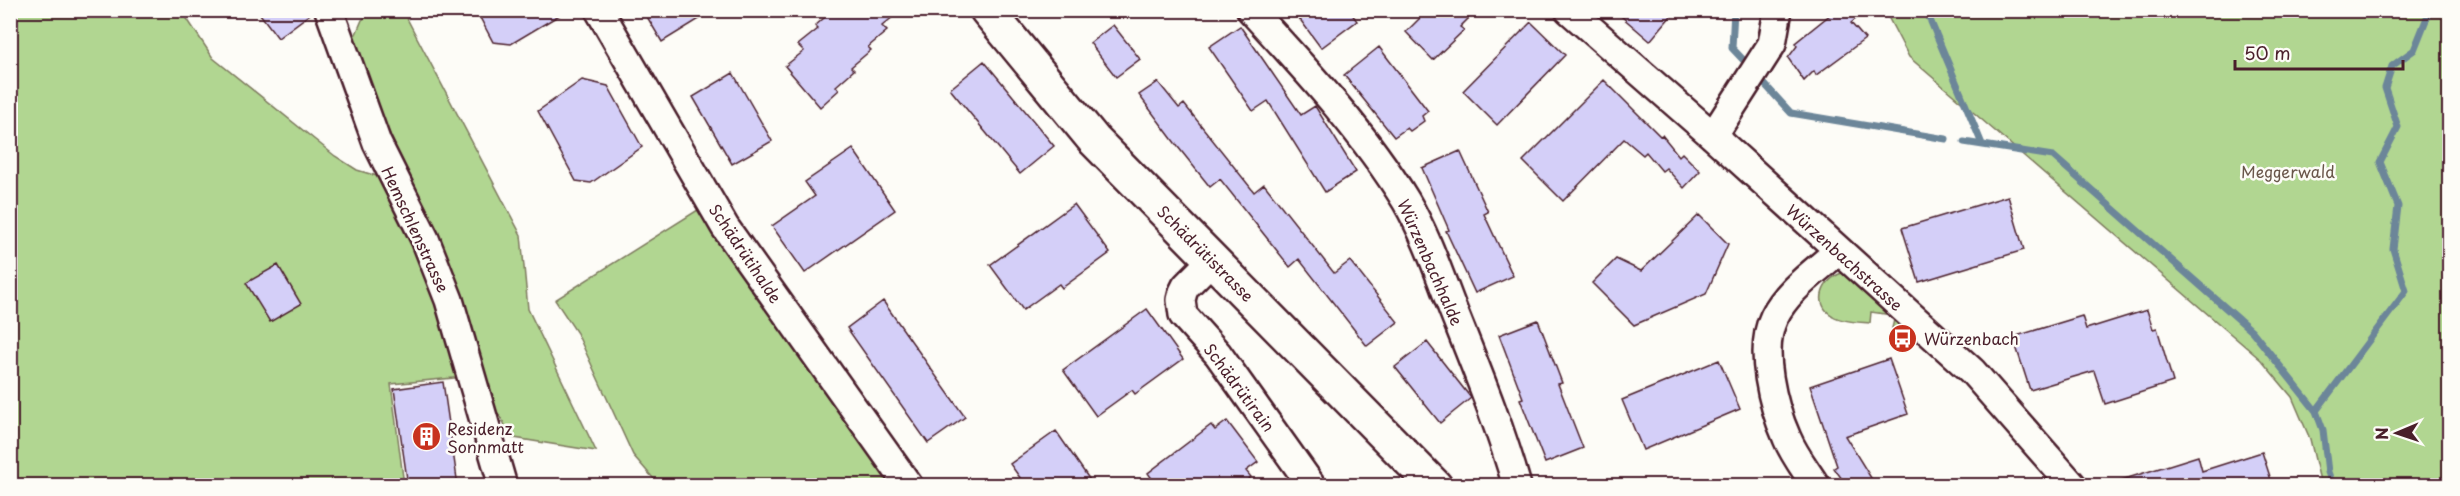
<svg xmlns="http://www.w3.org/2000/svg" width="2460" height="496" font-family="'Playpen Sans',sans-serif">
  <rect width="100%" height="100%" fill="#fdfcf7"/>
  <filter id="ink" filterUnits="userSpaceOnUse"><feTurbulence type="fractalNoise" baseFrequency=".0167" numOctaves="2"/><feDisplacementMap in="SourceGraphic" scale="12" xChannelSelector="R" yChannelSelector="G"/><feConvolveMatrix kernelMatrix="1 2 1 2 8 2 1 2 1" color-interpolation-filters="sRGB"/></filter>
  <g filter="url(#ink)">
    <path fill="#b1d691" stroke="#7e7a5e" stroke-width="1.5" d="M10 11H182L213 58 335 156 357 170 380 177 416 240 464 377 391 384 404 485H11Z
      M373 11H403L521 235 528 309 596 451 508 437 504 423 491 402 390 148 395 145 389 132 384 133 351 36 356 34 362 20Z
      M1885 11H2449V481H2429L2418 486 2321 485 2310 439 2292 397 2261 360 1909 57Z
      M701 208 896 485H659L633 455 577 333 555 300Z
      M1842 273 1850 274 1907 329 1892 328 1894 320 1892 315 1871 312 1870 323C1859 322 1842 322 1833 316 1812 304 1823 279 1842 273Z"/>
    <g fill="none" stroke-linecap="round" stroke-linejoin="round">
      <path stroke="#6c8699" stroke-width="7" d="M1734 10 1732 48 1750 67
        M1926 10 1982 144
        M1759 78 1791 113 1946 139
        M1964 142 2053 156 2252 331 2316 411 2323 430 2328 472 2333 486
        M2316 411 2406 291 2393 249 2398 206 2380 162 2398 127 2385 88 2392 66 2414 50 2430 10"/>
    </g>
    <path fill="#d4cff8" stroke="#4a1f2b" stroke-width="1.5" d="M257 10H314V11L278 38Z
      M476 10H568L511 44 493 42Z
      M643 10H714L662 42Z
      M833 10H901L882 26 887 31 868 47 871 50 851 67 854 70 836 86 839 90 820 107 785 66 804 51 798 45 818 29 815 26Z
      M1293 10H1349L1357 21 1321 48Z
      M1428 10H1477L1460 27 1464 30 1433 60 1406 32Z
      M1614 10H1676L1650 41Z
      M1836 10H1866L1851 23 1865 39 1816 75 1814 71 1804 81 1788 58 1797 46 1795 43Z
      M1531 22 1565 55 1497 125 1463 91Z
      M1113 25 1140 59 1116 77 1090 43Z
      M1240 26 1301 115 1315 106 1356 172 1325 192 1268 101 1253 111 1209 47Z
      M1379 47 1428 111 1422 116 1424 121 1410 131 1407 128 1394 137 1344 75Z
      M984 61 1054 146 1020 174 950 89Z
      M733 73 772 141 732 164 693 97Z
      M582 80 608 86 642 147 591 183 576 181 538 111Z
      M1604 80 1660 136 1662 135 1679 156 1682 153 1700 171 1684 188 1666 168 1662 171 1646 152 1643 155 1624 139 1563 201 1523 161Z
      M1158 82 1179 108 1184 104 1254 192 1264 184 1334 273 1350 261 1398 322 1367 346 1299 259 1290 267 1220 179 1210 187 1178 147 1139 95Z
      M853 149 895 210 805 273 772 226 815 196 805 182Z
      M1460 151 1488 212 1484 214 1513 276 1475 293 1446 231 1449 230 1422 168Z
      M2008 196 2024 250 1919 282 1902 228Z
      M1074 204 1110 253 1062 288 1059 284 1023 310 990 265Z
      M1699 215 1728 244 1706 294 1634 325 1592 283 1616 259 1641 271Z
      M278 265 301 304 270 322 246 283Z
      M883 301 965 417 928 443 847 328Z
      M1147 309 1183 359 1135 394 1132 390 1096 416 1063 370Z
      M2147 310 2153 329 2157 328 2173 382 2105 404 2094 371 2030 390 2013 337 2082 316 2086 329Z
      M1538 320 1562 383 1558 384 1583 448 1545 463 1520 399 1523 398 1499 335Z
      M1427 342 1471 398 1440 423 1395 367Z
      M1889 359 1908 414 1845 436 1876 486H1847L1834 468 1837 466 1810 386Z
      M1719 360 1740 409 1643 450 1622 400Z
      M443 382 458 486H408L394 389Z
      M1227 421 1258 462 1246 471 1251 477 1239 486H1157L1148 473 1211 425 1215 430Z
      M1056 431 1094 486H1026L1010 464Z
      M2262 452 2273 486H2116L2115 482 2198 456 2202 471Z"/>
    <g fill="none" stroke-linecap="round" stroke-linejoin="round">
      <defs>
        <path id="minor" d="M329 10 377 143 425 239 449 300 503 486
          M599 10 725 227 909 486
          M1251 10C1307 71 1363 131 1406 201 1426 235 1439 274 1453 310 1476 368 1500 426 1517 486
          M1569 10 1713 136 1972 371 2073 486
          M1713 136 1772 44 1778 10
          M1212 260 1186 286 1183 292 1181 300 1183 315 1218 354 1312 486
          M1816 486C1806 470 1794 455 1787 438 1773 407 1758 350 1774 317 1787 290 1816 271 1838 251"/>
        <path id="major" d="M987 10 1094 140 1435 486"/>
      </defs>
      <use href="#minor" stroke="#4a1f2b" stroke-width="32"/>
      <use href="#major" stroke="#4a1f2b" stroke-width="38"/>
      <use href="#minor" stroke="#fdfcf7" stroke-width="27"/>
      <use href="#major" stroke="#fdfcf7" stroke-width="33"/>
    </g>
  </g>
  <defs>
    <symbol id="bus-disc" viewBox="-11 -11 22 22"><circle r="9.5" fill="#c8321e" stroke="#fdfcf7"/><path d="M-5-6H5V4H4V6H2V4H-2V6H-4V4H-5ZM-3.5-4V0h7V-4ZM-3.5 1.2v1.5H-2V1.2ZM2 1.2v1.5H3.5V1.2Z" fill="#fff"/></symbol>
    <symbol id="building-disc" viewBox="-11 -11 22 22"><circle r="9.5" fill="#c8321e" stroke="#fdfcf7"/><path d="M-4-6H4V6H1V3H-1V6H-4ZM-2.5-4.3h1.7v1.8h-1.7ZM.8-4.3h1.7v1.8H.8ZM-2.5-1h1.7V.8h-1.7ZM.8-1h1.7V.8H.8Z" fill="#fff"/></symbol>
  </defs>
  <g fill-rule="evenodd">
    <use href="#bus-disc" x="1886" y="322" width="33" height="33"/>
    <use href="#building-disc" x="410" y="420" width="33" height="33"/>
  </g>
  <g text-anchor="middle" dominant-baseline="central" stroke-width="5" stroke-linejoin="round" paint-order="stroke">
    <g font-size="16" fill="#69564a" stroke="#fdfcf7">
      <text x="2288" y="171">Meggerwald</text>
    </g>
    <g font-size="16" fill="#4a1f2b" stroke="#fdfcf7">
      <text transform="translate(416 229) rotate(65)">Hemschlenstrasse</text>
      <text transform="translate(746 253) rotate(56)">Schädrütihalde</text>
      <text transform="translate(1206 253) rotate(45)">Schädrütistrasse</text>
      <text transform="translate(1845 257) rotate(42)">Würzenbachstrasse</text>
      <text transform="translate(1431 262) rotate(66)">Würzenbachhalde</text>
      <text transform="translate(1240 387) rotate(53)">Schädrütirain</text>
    </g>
    <g font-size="16" fill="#4a1f2b" stroke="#fdfcf7" text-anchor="start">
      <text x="1924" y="338">Würzenbach</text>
      <text x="447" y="428">Residenz<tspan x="447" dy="18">Sonnmatt</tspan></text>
    </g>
  </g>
  <rect width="2460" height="496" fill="none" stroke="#fdfcf7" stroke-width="36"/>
  <rect x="18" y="18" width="2424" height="460" fill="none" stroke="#4a1f2b" stroke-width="2" filter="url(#ink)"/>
  <g transform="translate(2397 433) rotate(268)" stroke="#fdfcf7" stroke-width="4.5" paint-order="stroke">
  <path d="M0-4.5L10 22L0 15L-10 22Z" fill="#4a1f2b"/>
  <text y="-9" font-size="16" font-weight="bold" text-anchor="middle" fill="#4a1f2b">N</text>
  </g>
  <path d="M2235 60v9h168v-9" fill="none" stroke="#4a1f2b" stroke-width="3"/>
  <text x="2244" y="60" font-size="18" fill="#4a1f2b" stroke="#fdfcf7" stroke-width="4.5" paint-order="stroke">50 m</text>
</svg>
